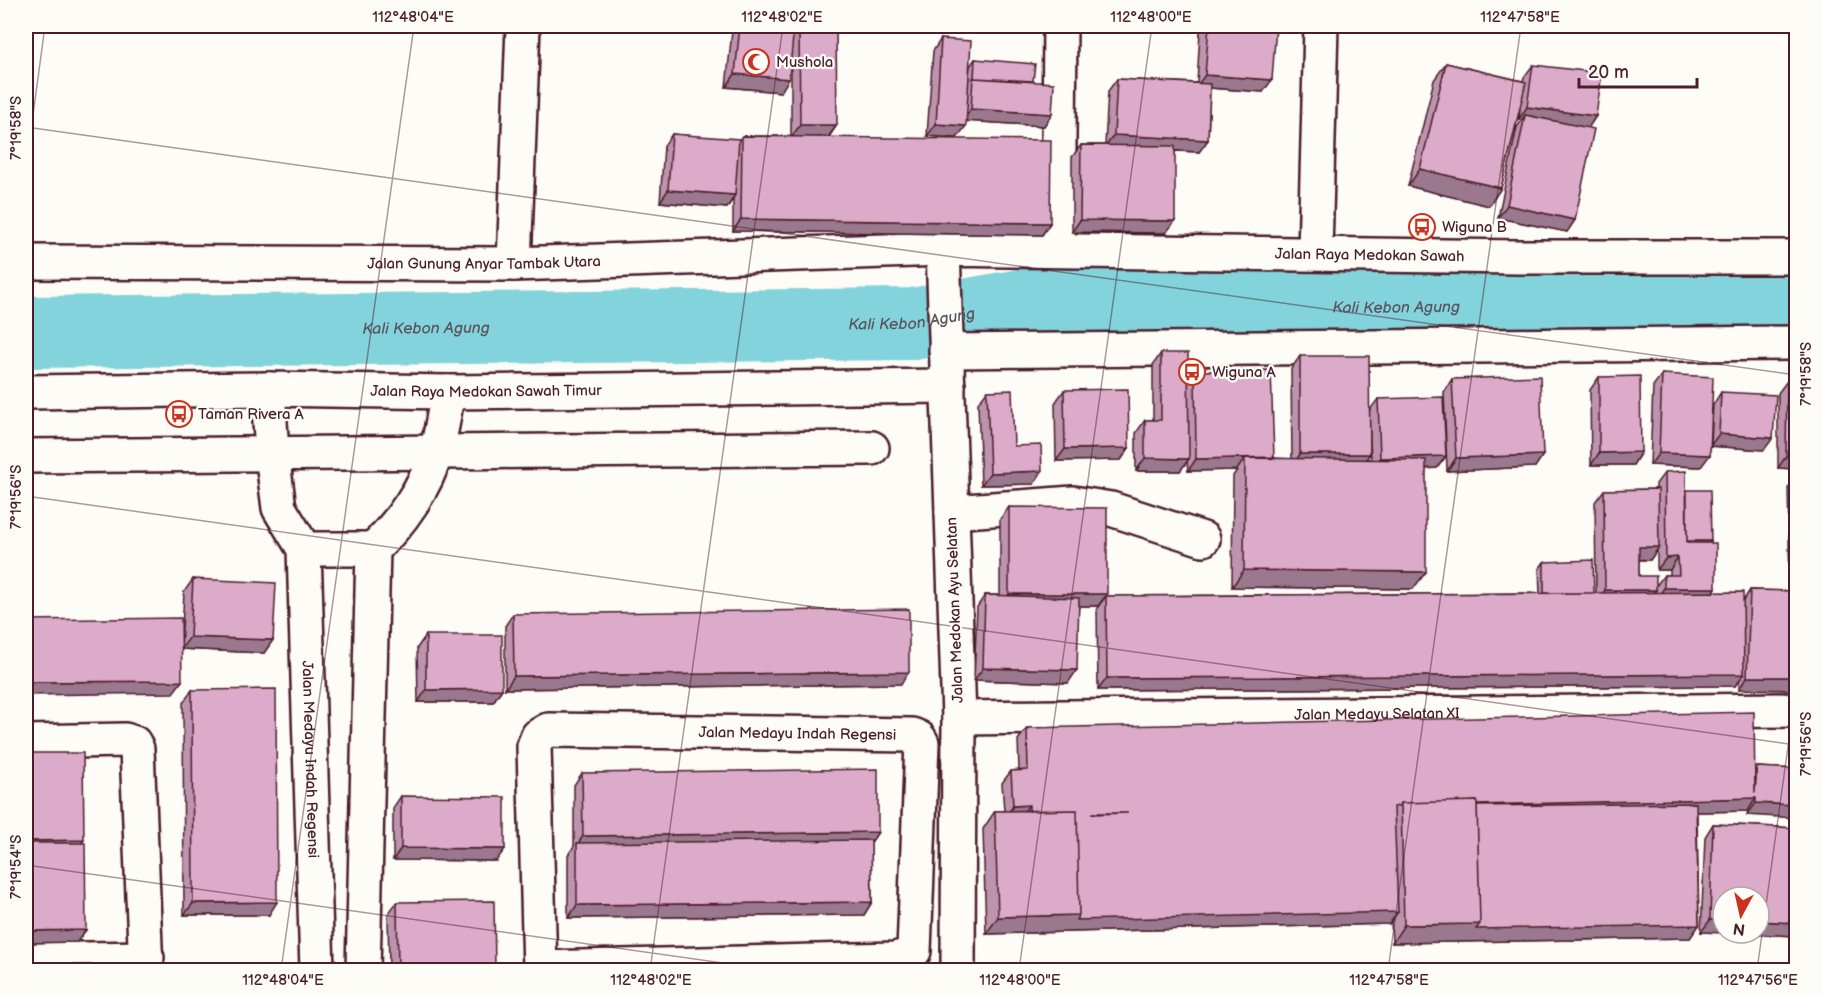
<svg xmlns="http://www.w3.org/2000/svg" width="1822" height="996" font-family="'Balsamiq Sans',sans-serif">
  <rect width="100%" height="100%" fill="#fdfcf7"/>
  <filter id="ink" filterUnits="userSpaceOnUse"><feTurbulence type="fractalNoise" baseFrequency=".0167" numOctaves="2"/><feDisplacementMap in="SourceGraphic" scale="12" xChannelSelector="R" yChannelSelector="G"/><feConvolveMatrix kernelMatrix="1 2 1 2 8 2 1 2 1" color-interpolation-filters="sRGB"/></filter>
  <g filter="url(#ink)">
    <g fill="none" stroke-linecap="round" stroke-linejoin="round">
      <path stroke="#82d3dc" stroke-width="72" id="s1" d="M26 332 913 324 1027 304 1372 308 1796 302"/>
      <defs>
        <g id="street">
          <path d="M1058 249 1060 26"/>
          <path d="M1315 252 1321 26"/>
          <path id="s2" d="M26 262 514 264 943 249"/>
          <path d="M514 264 523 26"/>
          <path id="s3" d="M268 389 272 454 279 508 304 549 317 970"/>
          <path id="s4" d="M26 392 268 389 448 392 948 386"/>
          <path d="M26 456 872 448"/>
          <path d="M952 512 1073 503 1111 509 1203 539"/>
          <path d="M304 549H373C400 524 426 487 436 452 442 432 444 412 448 392"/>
          <path id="s5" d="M959 718 1796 710"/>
          <path d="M26 742 125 740 134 743 137 749 146 970"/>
          <path d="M26 960 147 958"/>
          <path d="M363 970 373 549"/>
          <path id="s6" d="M540 970 534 746 538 736 548 730 912 735 919 738 922 743 914 951 906 956 895 959 540 968"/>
        </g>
        <g id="secondary">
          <path d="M946 351 1796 343"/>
          <path id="s7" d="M958 970 959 718 943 249 1518 257H1796"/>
        </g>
      </defs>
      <use href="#street" stroke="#4a1f2b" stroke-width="38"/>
      <use href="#secondary" stroke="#4a1f2b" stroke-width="38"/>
      <use href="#street" stroke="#fdfcf7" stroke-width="33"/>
      <use href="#secondary" stroke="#fdfcf7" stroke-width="33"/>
    </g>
    <path fill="#bd93ad" stroke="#4a1f2b" stroke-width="1.5" fill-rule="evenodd" d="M736 26H794L793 37 799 29 837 125 829 137 1050 223 1042 235 733 231V199L727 208 660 202 664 146 672 134 739 140 742 136H791V66L781 92 726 87 732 31Z
      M1204 26H1276L1263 92 1210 88 1208 140 1199 152 1175 151 1166 233 1072 232V157L1081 145H1105L1108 91 1117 79 1197 83 1200 31Z
      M941 39 968 84 970 66 975 59 1033 81 1052 114 1044 126 966 121 957 138 927 136 933 51Z
      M1446 63 1523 81 1524 77 1533 65 1596 116 1588 128 1575 220 1567 232 1498 218 1517 127 1522 120 1519 119 1520 108 1501 188 1489 206 1408 186 1434 80Z
      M1161 353 1189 380 1195 371 1273 458 1292 459 1291 369 1300 356 1369 411 1378 399 1446 456 1437 468 1426 469 1413 589 1232 587 1233 476 1237 470 1188 471 1187 461 1180 471H1136V433L1145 420H1153V365ZM1369 419 1371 459H1366L1370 454Z
      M1662 374 1711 443 1713 405 1721 392 1764 450 1710 446 1701 467 1650 465 1653 386Z
      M1599 377 1641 452 1633 465H1591L1590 390Z
      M1452 379 1543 455 1535 467 1447 471 1444 392Z
      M1787 381 1797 469 1778 468V393Z
      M1064 390 1129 448 1121 460 1056 461 1055 403Z
      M987 391 1014 446 1034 484 981 485 978 403Z
      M1665 472 1687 490 1711 541 1710 543 1713 592 1743 601 1750 590 1790 591 1788 488 1797 476V690L1739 689V680L1735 686 1098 690 1097 608 1106 596 1540 593 1539 569 1544 562 1594 593H1596L1595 502 1604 490 1656 489V484ZM1657 550V570H1670V575H1664L1656 586 1639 576V560H1650Z
      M1009 507 1107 594 1098 606H1079L1068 683 974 680 977 607 985 595H1000V519Z
      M193 579 273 640 264 653 181 649 184 592Z
      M513 614 901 684 505 689V626Z
      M426 635 502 689 493 702H418L417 648Z
      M192 690 269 915H184L183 703Z
      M1027 728 1755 771 1757 767 1797 769 1747 815 1748 811 1697 812 1699 925 1690 938 1392 943 1391 921 1389 924 986 934 983 829 995 811H1004L1002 783 1011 771 1019 770 1018 740Z
      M582 773 878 832 871 842 872 902 864 915 568 918V855L574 846V785Z
      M401 796 496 861 393 860V808Z
      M1713 824 1797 828V936L1731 933H1759L1701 932 1705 837Z
      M397 902 495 970H389L388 914Z"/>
    <path fill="#9a788d" stroke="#4a1f2b" stroke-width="1.5" d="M735 74 789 79 781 92 726 87Z
      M1205 75 1272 80 1263 92 1196 87Z
      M1527 107 1596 116 1588 128 1525 115 1522 120 1519 119Z
      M971 109 1052 114 1044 126 963 121Z
      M936 124 966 126 957 138 927 136Z
      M800 125H837L828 137 791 138Z
      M1114 135 1208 140 1199 152 1105 147Z
      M1420 169 1501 188 1489 206 1408 186Z
      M668 190 735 195 727 208 660 202Z
      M1507 205 1575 220 1567 232 1498 218Z
      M741 219 1050 223 1042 235 733 231Z
      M1080 220 1175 221 1166 233 1072 232Z
      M1719 434 1773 438 1764 450 1710 446Z
      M1129 448 1121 460 1056 461 1065 449Z
      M1641 452 1633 465H1591L1599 453Z
      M1659 453 1710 455 1701 467 1650 465Z
      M1300 454H1370L1361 466 1292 467Z
      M1543 455 1535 467 1447 471 1456 458Z
      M1446 456 1437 468 1371 470 1380 458Z
      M1786 456H1797V469L1778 468Z
      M1274 457 1265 470 1245 458 1237 470 1188 471 1196 459Z
      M1145 458 1189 459 1180 471H1136Z
      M1042 471 1034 484 981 485 990 473Z
      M1685 541H1711L1707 548 1681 547Z
      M1639 547H1659L1650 560 1631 559Z
      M1678 557 1670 570H1657L1666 558Z
      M1244 570 1426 572 1413 589 1232 587Z
      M1664 588H1716L1707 600H1656Z
      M1605 590H1656L1647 602 1596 603Z
      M1009 594H1107L1098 606H1000Z
      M190 637 273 640 264 653 181 649Z
      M983 668 1077 670 1068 683 974 680Z
      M909 672 901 684 505 689 514 676Z
      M1744 674 1735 686 1098 690 1107 678Z
      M1747 677H1797V690L1739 689Z
      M182 681 173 693 26 695V682Z
      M502 689 493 702H418L426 690Z
      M1756 798 1748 811 1474 817 1401 806Z
      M1756 803 1797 805V818L1747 815Z
      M1029 805 1020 817 1004 819 1013 806Z
      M878 832 870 844 577 845 583 836Z
      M84 840 75 852 26 853V841Z
      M401 848 505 849 496 861 393 860Z
      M277 902 269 915H184L193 903Z
      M872 902 864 915 568 918 577 905Z
      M1398 912 1389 924 986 934 998 917 1079 915Z
      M1710 920H1723V933L1701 932Z
      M1759 921 1797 923V936L1731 933H1759Z
      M1480 924 1699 925 1690 938 1392 943 1404 925Z
      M86 930 77 942 26 943V931Z"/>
    <path fill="#dcabc9" stroke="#4a1f2b" stroke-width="1.5" fill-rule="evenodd" d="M740 26H794L789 79 735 74Z
      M1209 26H1276L1272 80 1205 75Z
      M799 29H836L837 125H800Z
      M941 39 971 41 966 126 936 124Z
      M975 59 1035 64 1033 81 974 78Z
      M1446 63 1526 82 1501 188 1420 169Z
      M1533 65 1602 73 1596 116 1527 107Z
      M973 78 1054 83 1052 114 971 109Z
      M1117 79 1210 84 1208 140 1114 135Z
      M1525 115 1594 129 1575 220 1507 205Z
      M672 134 739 139 735 195 668 190Z
      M742 136 1051 140 1050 223 741 219Z
      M1081 145 1175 146V221L1080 220Z
      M1161 353H1188L1189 459 1145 458V420H1161Z
      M1300 356H1369L1370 454H1300Z
      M1271 370 1274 457 1196 459 1195 371Z
      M1662 374 1713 377 1710 455 1659 453Z
      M1540 376 1543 455 1456 458 1452 379Z
      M1640 376 1641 452 1599 453V377Z
      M1787 381H1797V456H1786Z
      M1128 389 1129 448 1065 449 1064 390Z
      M1012 390 1014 446 1041 445 1042 471 990 473 987 391Z
      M1721 392 1776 395 1773 438 1719 434Z
      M1443 397 1446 456 1380 458 1378 399Z
      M1245 458 1426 460V572L1244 570Z
      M1686 471 1687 543H1716V588H1664V575H1679L1678 557 1666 558 1665 472Z
      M1658 489 1659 547H1639V576H1656V590H1605L1604 490Z
      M1687 490H1710L1711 541H1687Z
      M1009 507 1107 508V594H1009Z
      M1593 560 1594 593H1544V562Z
      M193 579 276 583 273 640 190 637Z
      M1750 590 1797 591V677H1747Z
      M1743 592 1744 674 1107 678 1106 596Z
      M985 595 1079 598 1077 670 983 668Z
      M909 609V672L514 676 513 614Z
      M181 618 182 681 26 682V620Z
      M426 635H502V689L426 690Z
      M276 689 277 902 193 903 192 690Z
      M1754 712 1755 793 1757 767 1797 769V805L1756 803V798L1477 805V801L1401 803 1398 806 1394 807 1398 912 1076 920 1079 915 1077 810 1029 811V805L1013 806 1011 771 1028 770 1027 728ZM1092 813H1128L1092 814Z
      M26 753H83L84 840 26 841Z
      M878 769V832L583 836 582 773Z
      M401 796 505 797V849L401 848Z
      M1477 801 1480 924 1404 925 1401 803Z
      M1696 803 1699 925 1476 929 1480 924 1477 806Z
      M1077 810 1079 915 998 917 995 811Z
      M1713 824 1797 828V923L1759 921V897H1723V920H1710Z
      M871 840 872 902 577 905V843Z
      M26 843H85L86 930 26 931Z
      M494 901 495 970H398L397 902Z
      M26 965H96V970H26Z"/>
  </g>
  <path fill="none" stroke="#4a1f2b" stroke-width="1.5" stroke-opacity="0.45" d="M26 127 1796 375M26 167 45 26M26 496 1796 745M26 865 773 970M281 970 414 26M650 970 783 26M1019 970 1152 26M1388 970 1521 26M1757 970 1796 689"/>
  <defs>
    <symbol id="mosque-ring" viewBox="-11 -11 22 22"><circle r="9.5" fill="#fdfcf7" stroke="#c8321e" stroke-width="1.5"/><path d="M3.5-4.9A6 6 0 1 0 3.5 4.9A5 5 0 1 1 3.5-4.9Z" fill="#c8321e"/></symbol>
    <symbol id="bus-ring" viewBox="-11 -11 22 22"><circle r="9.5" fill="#fdfcf7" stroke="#c8321e" stroke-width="1.5"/><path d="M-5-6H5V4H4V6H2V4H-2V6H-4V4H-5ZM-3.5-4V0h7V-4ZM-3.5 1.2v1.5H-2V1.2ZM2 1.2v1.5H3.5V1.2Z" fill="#c8321e"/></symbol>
  </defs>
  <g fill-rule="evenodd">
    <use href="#mosque-ring" x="741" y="47" width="30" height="30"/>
    <use href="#bus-ring" x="1407" y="212" width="30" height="30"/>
    <use href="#bus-ring" x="1177" y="357" width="30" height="30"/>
    <use href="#bus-ring" x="164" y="399" width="30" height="30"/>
  </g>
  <g text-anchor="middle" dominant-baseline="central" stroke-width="4.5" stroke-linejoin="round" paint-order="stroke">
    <g font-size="15" fill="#4a1f2b" stroke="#fdfcf7" text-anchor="start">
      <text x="776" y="62">Mushola</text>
      <text x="1442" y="227">Wiguna B</text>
      <text x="1212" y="372">Wiguna A</text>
      <text x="198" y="414">Taman Rivera A</text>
    </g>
    <g font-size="15" fill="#4a1f2b" stroke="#fdfcf7">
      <text stroke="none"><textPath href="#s7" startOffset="1148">Jalan Raya Medokan Sawah</textPath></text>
      <text stroke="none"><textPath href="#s2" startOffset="458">Jalan Gunung Anyar Tambak Utara</textPath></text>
      <text stroke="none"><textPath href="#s4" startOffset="460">Jalan Raya Medokan Sawah Timur</textPath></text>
      <text transform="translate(955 610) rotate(-92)">Jalan Medokan Ayu Selatan</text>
      <text stroke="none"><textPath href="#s5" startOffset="418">Jalan Medayu Selatan XI</textPath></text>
      <text stroke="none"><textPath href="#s6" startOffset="496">Jalan Medayu Indah Regensi</textPath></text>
      <text stroke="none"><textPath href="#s3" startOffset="378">Jalan Medayu Indah Regensi</textPath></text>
    </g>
    <g font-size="16" font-style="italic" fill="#5b5560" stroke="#fdfcf7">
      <text stroke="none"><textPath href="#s1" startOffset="1372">Kali Kebon Agung</textPath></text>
      <text stroke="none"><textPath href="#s1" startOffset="886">Kali Kebon Agung</textPath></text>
      <text stroke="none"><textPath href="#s1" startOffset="400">Kali Kebon Agung</textPath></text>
    </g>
  </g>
  <rect width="1822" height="996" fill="none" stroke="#fdfcf7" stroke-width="66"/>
  <g transform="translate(1741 915) rotate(188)"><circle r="28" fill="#fdfcf7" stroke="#b5a4a5" stroke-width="1.5"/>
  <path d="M0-4.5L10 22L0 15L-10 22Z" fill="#c8321e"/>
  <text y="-9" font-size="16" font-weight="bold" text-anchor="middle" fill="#4a1f2b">N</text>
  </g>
  <path d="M1579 78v9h118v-9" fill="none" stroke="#4a1f2b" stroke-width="3"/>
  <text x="1588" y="78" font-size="18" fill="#4a1f2b" stroke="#fdfcf7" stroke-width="4.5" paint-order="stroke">20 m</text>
  <rect x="33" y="33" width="1756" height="930" fill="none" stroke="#4a1f2b" stroke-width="2"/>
  <g font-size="15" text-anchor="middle" fill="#4a1f2b">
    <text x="413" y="22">112°48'04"E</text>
    <text x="782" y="22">112°48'02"E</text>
    <text x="1151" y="22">112°48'00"E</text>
    <text x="1520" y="22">112°47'58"E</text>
    <text transform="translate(16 128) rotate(-90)" y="5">7°19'58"S</text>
    <text transform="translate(1806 374) rotate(-90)" y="5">7°19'58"S</text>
    <text transform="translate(16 497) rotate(-90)" y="5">7°19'56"S</text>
    <text transform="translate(1806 744) rotate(-90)" y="5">7°19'56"S</text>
    <text transform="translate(16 867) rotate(-90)" y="5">7°19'54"S</text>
    <text x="283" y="985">112°48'04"E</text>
    <text x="651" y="985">112°48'02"E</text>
    <text x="1020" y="985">112°48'00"E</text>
    <text x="1389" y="985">112°47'58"E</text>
    <text x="1758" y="985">112°47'56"E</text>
  </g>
</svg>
